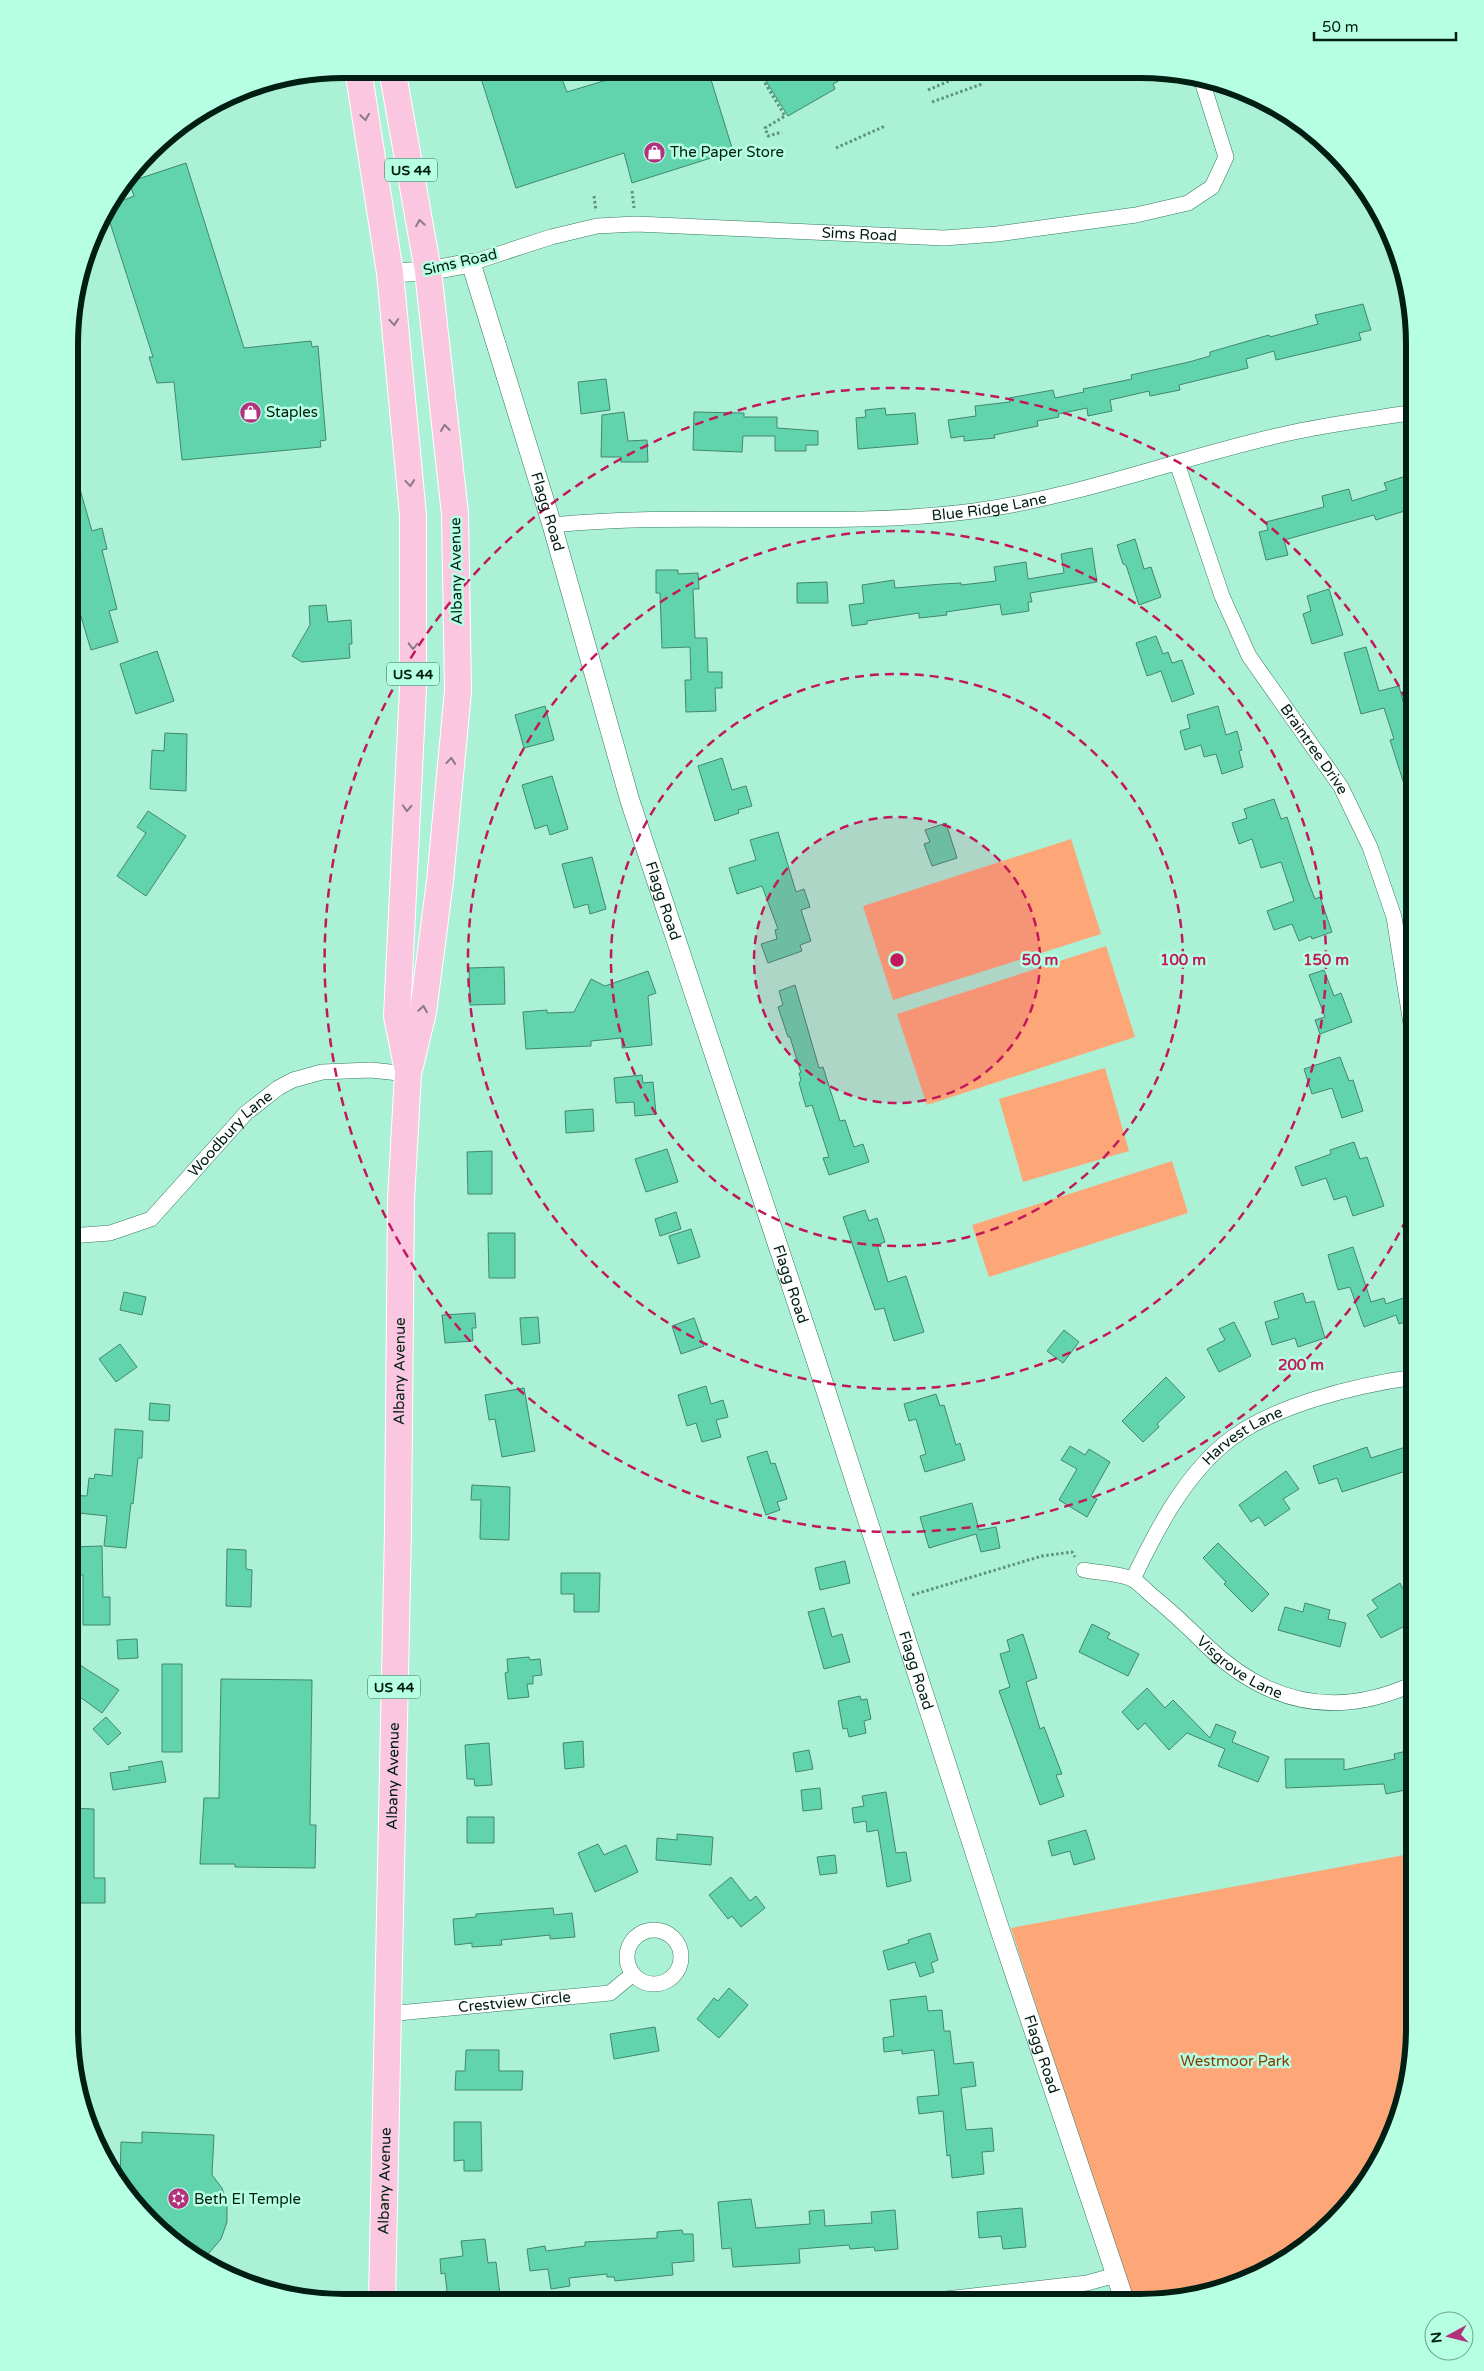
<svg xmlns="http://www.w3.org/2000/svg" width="1484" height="2371" font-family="'Varela Round',sans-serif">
  <rect width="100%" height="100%" fill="#aaf1d6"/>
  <path fill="#fda779" d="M1071 839 1101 934 893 1000 863 906Z
    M1106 946 1135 1037 927 1105 897 1014Z
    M1105 1068 1129 1151 1023 1182 999 1099Z
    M1172 1161 1188 1213 989 1277 972 1225Z
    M1415 1853V2046L1394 2132 1359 2195 1308 2245 1245 2281 1132 2302 1011 1928Z"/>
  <path fill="#61d4ad" stroke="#42876f" d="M478 69H558L567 92 640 70H708L733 151 632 183 624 153 516 188Z
    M759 70H858L833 84 835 89 788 116Z
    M186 163 244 348 311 341 312 347 318 346 326 440 320 441 321 447 182 460 174 382 157 383 149 357H153L106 210 109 206 134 196 129 182Z
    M1363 304 1371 330 1359 333 1361 340 1276 360 1274 351 1246 359 1248 368 1179 385 1180 390 1150 396 1149 391 1110 400 1112 411 1088 416 1087 408 1058 414 1059 417 1037 421 1038 426 994 435 995 438 964 441V436L951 438 948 420 976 416 975 406 1010 402 1009 398 1053 390 1055 398 1084 392 1083 389 1132 379 1131 375 1189 362 1210 356V352L1269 335 1270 337 1318 324 1315 315Z
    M606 379 610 410 581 414 578 382Z
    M885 408 886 415 915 413 918 444 858 449 856 418 866 417 865 410Z
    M624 412 628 441 647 440 648 462H621V457H601L602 415Z
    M694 412 744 413V417H777V428L818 431V445H806V451H775V436H743L742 452 693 450Z
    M75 472 92 531 102 528 107 549 102 550 117 609 109 611 118 642 91 650 71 583V558L81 556 71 513V473Z
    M1415 473V498L1411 499 1414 508 1376 520 1374 515 1284 540 1288 555 1266 560 1259 532 1268 530 1266 522 1324 507 1322 496 1349 489 1352 501 1387 490 1384 483Z
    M1135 539 1144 569 1151 567 1161 597 1139 605 1126 565 1123 564 1117 545Z
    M1092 548 1097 582 1030 593 1032 602H1028L1029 611 1002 615 1000 604 946 612 947 615 919 618V613L867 621V624L852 626 849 605 864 603 862 585 894 580 895 588 942 584 961 583V585L996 581 994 567 1026 562 1028 579 1064 573 1061 554Z
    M656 570H678V574L698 573 699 589H693L695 638H707L708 672H722V688H715L716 711 686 712 685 680H691L690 647 662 648 660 593H656Z
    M827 582 828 603H797V583Z
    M1329 589 1343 635 1312 644 1303 614 1311 611 1307 596Z
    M326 605 328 622 351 620 352 644H349L350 658 302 662 292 656 310 625 309 606Z
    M1156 636 1163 654 1168 652 1172 663 1182 660 1194 694 1172 702 1161 671 1147 676 1136 643Z
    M1366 647 1379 691 1399 686 1407 716 1415 714V809H1412L1390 740 1394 739 1384 708 1361 714 1344 653Z
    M157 651 174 701 136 714 120 664Z
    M545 706 554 740 524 748 515 715Z
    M1218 706 1226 735 1237 731 1242 750 1239 751 1243 767 1222 774 1216 754 1204 757 1201 745 1185 750 1180 731 1190 728 1187 715Z
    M165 733 187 734 186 791 150 789 152 750 164 751Z
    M722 758 732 790 746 786 752 806 738 810 739 813 715 821 698 766Z
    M552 776 568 829 550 835 547 825 535 829 522 785Z
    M1274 799 1281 819 1287 817 1308 881 1315 899 1320 897 1332 932 1312 939 1311 936 1299 941 1292 924 1274 930 1267 911 1294 901 1281 862 1261 868 1252 839 1239 844 1232 823 1247 818 1244 809Z
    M148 811 186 836 146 896 117 876 146 833 137 827Z
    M946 823 957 858 932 866 924 844 930 842 925 830Z
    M778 832 796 892 804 889 810 907 801 910 811 941 800 945 802 951 768 963 761 944 777 939 775 930 778 929 762 886 737 894 729 868 756 860 750 840Z
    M592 857 606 909 590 914 588 904 574 908 562 864Z
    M504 967 505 1004 470 1005 469 968Z
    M1324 970 1334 996 1341 993 1352 1022 1320 1034 1315 1020 1325 1017 1309 975Z
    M648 971 656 993 648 996 652 1045 622 1048V1038L591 1041V1046L526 1049 523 1012 547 1010V1013L574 1012 591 979 605 986Z
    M795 985 819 1068 823 1067 840 1121 845 1120 854 1147 863 1144 869 1162 829 1175 823 1158 829 1157 812 1105 806 1107 799 1083 801 1080 799 1073H801L790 1037H788L778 1007 783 1005 779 991Z
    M1340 1057 1349 1081 1353 1080 1363 1111 1342 1118 1332 1088 1312 1094 1304 1069Z
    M642 1075 643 1083 653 1082 656 1114 635 1116 634 1102 616 1103 614 1078Z
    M593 1109 594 1131 566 1133 565 1111Z
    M1354 1142 1360 1159 1367 1157 1384 1206 1353 1216 1346 1196 1334 1200 1326 1178 1302 1186 1295 1167 1331 1154 1330 1150Z
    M667 1149 678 1182 646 1192 635 1159Z
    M492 1151V1194H468L467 1152Z
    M865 1210 869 1221 877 1218 885 1242 877 1245 888 1282 906 1276 924 1332 894 1341 884 1308 875 1310 843 1217Z
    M676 1212 681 1229 660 1236 655 1219Z
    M691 1229 700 1257 678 1264 669 1236Z
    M488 1233H515V1278H489Z
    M1353 1247 1371 1302 1384 1298 1386 1304 1415 1294V1318L1399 1324 1396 1315 1364 1327 1350 1287 1338 1290 1328 1255Z
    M124 1292 146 1297 142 1315 120 1310Z
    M1303 1293 1306 1303 1314 1301 1325 1338 1298 1347 1295 1338 1272 1345 1265 1322 1279 1318 1274 1302Z
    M475 1313 476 1328H472L473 1341 445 1343 442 1315Z
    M538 1317 540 1343 522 1345 520 1318Z
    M694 1318 704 1346 681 1354 672 1326Z
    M1234 1322 1251 1356 1219 1372 1207 1349 1225 1340 1219 1329Z
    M1064 1330 1079 1342 1063 1363 1047 1351Z
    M120 1344 137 1367 116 1382 99 1359Z
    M1166 1377 1185 1397 1157 1424 1159 1427 1143 1442 1122 1421Z
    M706 1386 711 1404 723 1400 728 1417 716 1420 721 1437 702 1442 696 1423 687 1426 678 1395Z
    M524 1388 535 1451 502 1457 495 1419 489 1420 485 1395Z
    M936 1394 940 1406 944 1405 956 1445 960 1443 965 1460 925 1472 920 1456 926 1454 916 1419 909 1421 904 1404Z
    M150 1403 170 1405 169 1421 149 1420Z
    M115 1429 143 1431 142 1458H138L133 1504 131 1503 126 1548 104 1546 107 1516 69 1512V1495L87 1496 89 1478 94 1479 95 1474 112 1476Z
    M1415 1444V1468L1342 1492 1337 1478 1319 1484 1313 1466 1367 1447 1371 1458Z
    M1070 1446 1085 1455 1089 1449 1110 1462 1091 1496 1097 1499 1087 1517 1059 1500 1077 1469 1061 1460Z
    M767 1451 771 1464 775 1463 787 1499 777 1502 780 1510 766 1515 747 1457Z
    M1286 1471 1299 1489 1283 1499 1290 1509 1265 1526 1259 1517 1251 1522 1239 1505Z
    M472 1485 510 1487 509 1540 480 1539 481 1500H471Z
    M972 1503 979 1530 996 1527 1000 1548 981 1552 976 1534 929 1548 920 1517Z
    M1218 1543 1269 1594 1252 1612 1224 1584 1226 1582 1203 1558Z
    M102 1546 103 1597H110V1625H83V1575H69V1547Z
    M227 1549 246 1550V1569L252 1570 251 1607 226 1606Z
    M845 1561 850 1583 820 1590 815 1568Z
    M561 1573H600L599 1612H574V1594H561Z
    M1415 1581V1621L1381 1638 1367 1615 1378 1608 1372 1600 1400 1583 1403 1589Z
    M1305 1603 1330 1610 1328 1619 1346 1623 1340 1647 1278 1630 1285 1607 1303 1612Z
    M824 1608 832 1637 842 1634 850 1662 824 1669 808 1612Z
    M1092 1624 1110 1633 1107 1638 1139 1654 1128 1676 1079 1652Z
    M1023 1634 1037 1678 1026 1682 1040 1729 1044 1727 1062 1774 1056 1775 1064 1796 1040 1805 999 1691 1010 1687 1000 1654 1010 1651 1007 1640Z
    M137 1639 138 1658 118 1659 117 1640Z
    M529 1657 530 1660 540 1659 542 1675 533 1676V1684H527L529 1697 508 1699 505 1673 508 1672 507 1659Z
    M69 1658 119 1690 102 1713 69 1689Z
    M162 1664H182V1752H162Z
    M221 1679 312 1680 310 1825H316L315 1868 235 1867V1864H200L204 1798H219Z
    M1147 1688 1165 1708 1173 1700 1210 1738 1216 1724 1236 1732 1232 1742 1269 1757 1258 1782 1218 1766 1225 1749 1187 1733 1169 1750 1145 1723 1138 1730 1122 1712Z
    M860 1696 861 1700 867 1699 871 1719 864 1721 866 1733 849 1737 847 1728 843 1729 838 1701Z
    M106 1717 121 1733 108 1745 93 1729Z
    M583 1741 584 1767 565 1769 563 1743Z
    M489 1743 492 1785 475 1786 474 1779H467L465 1745Z
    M1415 1749V1788L1386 1794 1384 1784 1286 1788 1285 1759H1344V1770L1395 1759 1394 1754Z
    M809 1750 813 1769 796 1772 793 1753Z
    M162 1761 166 1782 113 1790 110 1773 130 1770 128 1767Z
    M820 1788 822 1809 803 1811 801 1790Z
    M886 1792 896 1853 906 1852 911 1881 887 1887 878 1830 867 1832 866 1821 854 1823 852 1808 864 1806 862 1796Z
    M69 1808 94 1809V1878H105V1903H69Z
    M467 1817H494V1843H467Z
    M1086 1830 1095 1859 1074 1865 1070 1851 1052 1856 1048 1841Z
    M677 1834 713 1837 711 1865 656 1860 657 1838 677 1840Z
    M598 1844 604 1855 626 1845 638 1872 595 1892 578 1853Z
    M835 1855 837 1873 820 1875 817 1857Z
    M731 1877 750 1901 756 1896 765 1908 741 1927 732 1916 728 1919 709 1895Z
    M553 1908 554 1915 572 1913 575 1937 550 1939V1935L501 1940 502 1945 472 1947V1943L455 1945 453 1919 476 1917V1914Z
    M930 1933 938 1960 931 1963 934 1972 920 1977 915 1962 888 1970 883 1951 909 1943 908 1940Z
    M729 1988 748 2005 719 2038 697 2019 714 1998 718 2001Z
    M926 1996 928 2011 942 2010 944 2031H950L954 2064 973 2062 976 2086 961 2088 966 2130 992 2128 994 2151 982 2152 984 2174 952 2178 950 2155 947 2156 943 2111 919 2114 917 2097 939 2095 934 2050 902 2054V2050L884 2052 883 2038 894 2036 890 2000Z
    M655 2027 659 2051 614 2059 610 2034Z
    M466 2050H499V2071H523L522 2090H455L456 2071H465Z
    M454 2122H481L482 2171H464V2160L454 2161Z
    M142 2132 214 2135 212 2175 222 2188 227 2204V2222L221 2239 209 2253 199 2259 176 2246 125 2195 120 2185 121 2142 142 2143Z
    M751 2199 756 2228 810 2224 809 2211 824 2210 825 2226 872 2223 871 2212 895 2210 898 2249 875 2251 874 2247 850 2249 849 2245 799 2249 800 2263 733 2267 731 2248 722 2249 718 2202Z
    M1022 2208 1026 2247 1003 2249 1001 2236 979 2238 977 2212Z
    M682 2230 683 2234H693L694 2261 672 2263 673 2275 615 2281 614 2277H607V2274L569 2278 570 2286 551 2289 548 2269 530 2271 527 2249 545 2246 546 2251 585 2246V2242L657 2238V2232Z
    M485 2239 488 2263 496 2262 500 2295 448 2300 445 2273 441 2274 440 2259 463 2256 461 2241Z"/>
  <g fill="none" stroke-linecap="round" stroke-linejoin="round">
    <defs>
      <g id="minor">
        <path id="s1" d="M471 263 551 237 597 226 636 224 944 238 997 234 1136 215 1188 203 1212 187 1226 157 1201 78"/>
        <path id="s2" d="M1177 463 1222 596 1249 656 1341 787 1370 847 1394 917 1415 1049"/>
        <path id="s3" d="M552 525C692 511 834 529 974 511 1080 497 1181 457 1285 434 1328 424 1372 419 1415 412"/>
        <path id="s4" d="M70 1236 110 1233 151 1219 246 1113 278 1088 293 1080 322 1072 371 1070 408 1074"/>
        <path id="s5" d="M1084 1570C1099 1573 1118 1573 1132 1579 1138 1582 1145 1589 1150 1594 1170 1610 1188 1627 1206 1645 1267 1704 1336 1720 1415 1683"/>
        <path id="s6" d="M1133 1579C1156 1531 1182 1480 1223 1445 1268 1406 1357 1385 1415 1377"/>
        <circle cx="654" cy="1957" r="27"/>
        <path id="s7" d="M387 2014 610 1993 633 1974"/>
        <path d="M919 2302 1087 2283 1116 2275"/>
      </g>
      <g id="tertiary">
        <path id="s8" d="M390 273 428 271 471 263 552 525 630 801 815 1357 998 1924 1125 2302"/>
      </g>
      <g id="trunk">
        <path d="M358 69 390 273 413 515V688L397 1016 407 1066"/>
        <path id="s9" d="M382 2300 398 1530 401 1200 408 1074 423 1012 440 881 458 691 455 514 428 271 392 69"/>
      </g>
    </defs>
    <use href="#minor" stroke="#347a62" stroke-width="16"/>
    <use href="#tertiary" stroke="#347a62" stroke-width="20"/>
    <use href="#trunk" stroke="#fff" stroke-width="28"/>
    <path stroke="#5e927f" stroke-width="3" stroke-dasharray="2.5 2.5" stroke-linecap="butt" d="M611 70 612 73
      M757 70 785 116 765 128 768 136 782 132
      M928 90 972 71
      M932 102 982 84
      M836 148 885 126
      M632 191 634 208
      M594 196 596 211
      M912 1595 1042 1556 1072 1552 1075 1557"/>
    <use href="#minor" stroke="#fff" stroke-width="15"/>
    <use href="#tertiary" stroke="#fff" stroke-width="19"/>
    <use href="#trunk" stroke="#fbc7e0" stroke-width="26"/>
  </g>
  <defs><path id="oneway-chevron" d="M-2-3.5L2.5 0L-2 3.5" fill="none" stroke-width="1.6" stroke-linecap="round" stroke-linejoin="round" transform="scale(1.25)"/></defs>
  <g stroke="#8a7b85">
    <use href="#oneway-chevron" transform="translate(365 117) rotate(81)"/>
    <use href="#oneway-chevron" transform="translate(420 223) rotate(-99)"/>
    <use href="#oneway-chevron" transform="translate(394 322) rotate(85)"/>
    <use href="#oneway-chevron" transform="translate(445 428) rotate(-96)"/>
    <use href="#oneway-chevron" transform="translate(410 483) rotate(85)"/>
    <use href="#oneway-chevron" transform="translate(413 646) rotate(91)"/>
    <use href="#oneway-chevron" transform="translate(451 761) rotate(-85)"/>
    <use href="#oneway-chevron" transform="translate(407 808) rotate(93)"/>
    <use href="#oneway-chevron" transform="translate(423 1009) rotate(-81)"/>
  </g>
  <circle cx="897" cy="960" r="143" fill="#c2185b" fill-opacity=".12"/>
  <g fill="none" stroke="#c2185b" stroke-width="2.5" stroke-dasharray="9 6">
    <circle cx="897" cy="960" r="143"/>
    <circle cx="897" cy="960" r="286"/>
    <circle cx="897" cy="960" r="429"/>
    <path d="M1413 1206A572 572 0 1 1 1413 714"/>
  </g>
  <defs>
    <symbol id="shop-disc" viewBox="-11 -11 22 22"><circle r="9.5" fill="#b3327e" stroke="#b7ffe3"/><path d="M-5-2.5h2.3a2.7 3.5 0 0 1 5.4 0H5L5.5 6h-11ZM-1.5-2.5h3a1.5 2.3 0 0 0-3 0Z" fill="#fff"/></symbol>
    <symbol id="synagogue-disc" viewBox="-11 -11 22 22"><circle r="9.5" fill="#b3327e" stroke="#b7ffe3"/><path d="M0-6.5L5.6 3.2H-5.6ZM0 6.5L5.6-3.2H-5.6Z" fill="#fff"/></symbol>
  </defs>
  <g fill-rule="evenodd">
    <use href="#shop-disc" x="642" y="140" width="25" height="25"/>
    <use href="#shop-disc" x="238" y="400" width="25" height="25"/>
    <use href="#synagogue-disc" x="166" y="2186" width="25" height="25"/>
  </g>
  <g text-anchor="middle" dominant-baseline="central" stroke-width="5" stroke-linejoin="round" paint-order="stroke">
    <g fill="#b7ffe3" stroke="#386253" stroke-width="1">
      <rect x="385" y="158.5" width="52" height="23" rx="4"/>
      <rect x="387" y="662.5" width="52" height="23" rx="4"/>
      <rect x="368" y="1675.5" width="52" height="23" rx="4"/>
    </g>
    <g font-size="14" font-weight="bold" fill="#011e15">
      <text x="411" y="170">US 44</text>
      <text x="413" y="674">US 44</text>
      <text x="394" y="1687">US 44</text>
    </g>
    <g font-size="15" fill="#011e15" stroke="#b7ffe3" text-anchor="start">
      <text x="670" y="152">The Paper Store</text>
      <text x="266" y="412">Staples</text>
      <text x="194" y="2199">Beth El Temple</text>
    </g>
    <g font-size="15" fill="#011e15" stroke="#b7ffe3">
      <text stroke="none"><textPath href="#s1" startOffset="394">Sims Road</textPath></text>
      <text transform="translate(460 262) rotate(-13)">Sims Road</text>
      <text stroke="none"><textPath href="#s3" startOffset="438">Blue Ridge Lane</textPath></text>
      <text stroke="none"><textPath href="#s8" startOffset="342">Flagg Road</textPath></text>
      <text transform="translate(456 571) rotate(-91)">Albany Avenue</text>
      <text stroke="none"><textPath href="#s2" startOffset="320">Braintree Drive</textPath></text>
      <text stroke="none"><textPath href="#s8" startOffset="748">Flagg Road</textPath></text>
      <text stroke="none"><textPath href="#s4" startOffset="200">Woodbury Lane</textPath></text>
      <text stroke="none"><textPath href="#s8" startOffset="1152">Flagg Road</textPath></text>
      <text stroke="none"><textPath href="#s9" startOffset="929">Albany Avenue</textPath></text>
      <text stroke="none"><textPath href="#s6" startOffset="184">Harvest Lane</textPath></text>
      <text stroke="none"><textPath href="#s5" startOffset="189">Visgrove Lane</textPath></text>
      <text stroke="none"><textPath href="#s8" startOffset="1558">Flagg Road</textPath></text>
      <text stroke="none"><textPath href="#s9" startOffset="524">Albany Avenue</textPath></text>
      <text stroke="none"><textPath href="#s7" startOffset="128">Crestview Circle</textPath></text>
      <text stroke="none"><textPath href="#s8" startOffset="1962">Flagg Road</textPath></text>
      <text stroke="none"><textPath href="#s9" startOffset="119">Albany Avenue</textPath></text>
    </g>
    <g font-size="15" fill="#873b03" stroke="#b7ffe3">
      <text x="1235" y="2061">Westmoor Park</text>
    </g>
  </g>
  <path d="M0 0H1484V2371H0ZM344 78H1140A266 266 0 0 1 1406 344V2028A266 266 0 0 1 1140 2294H344A266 266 0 0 1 78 2028V344A266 266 0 0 1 344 78Z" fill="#b7ffe3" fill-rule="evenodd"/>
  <path fill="none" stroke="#011e15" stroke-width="6" d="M344 78H1140A266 266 0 0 1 1406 344V2028A266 266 0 0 1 1140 2294H344A266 266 0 0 1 78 2028V344A266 266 0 0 1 344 78Z"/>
  <circle cx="897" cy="960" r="8" fill="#c2185b" stroke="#b7ffe3" stroke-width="2.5"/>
  <g font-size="15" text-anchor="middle" font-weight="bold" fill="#c2185b" stroke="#b7ffe3" stroke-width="5" stroke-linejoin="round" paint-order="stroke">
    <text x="1040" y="965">50 m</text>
    <text x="1183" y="965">100 m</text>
    <text x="1326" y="965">150 m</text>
    <text x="1301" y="1370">200 m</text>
  </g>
  <g transform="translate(1449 2336) rotate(263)"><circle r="24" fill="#b7ffe3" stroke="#6ea591"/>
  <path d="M0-4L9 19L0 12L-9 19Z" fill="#b3327e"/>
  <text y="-8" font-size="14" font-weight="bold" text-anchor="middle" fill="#011e15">N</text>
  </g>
  <path d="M1314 32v8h142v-8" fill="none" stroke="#011e15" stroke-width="2.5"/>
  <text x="1322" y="32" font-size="15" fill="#011e15" stroke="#b7ffe3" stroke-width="4" paint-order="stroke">50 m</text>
</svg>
